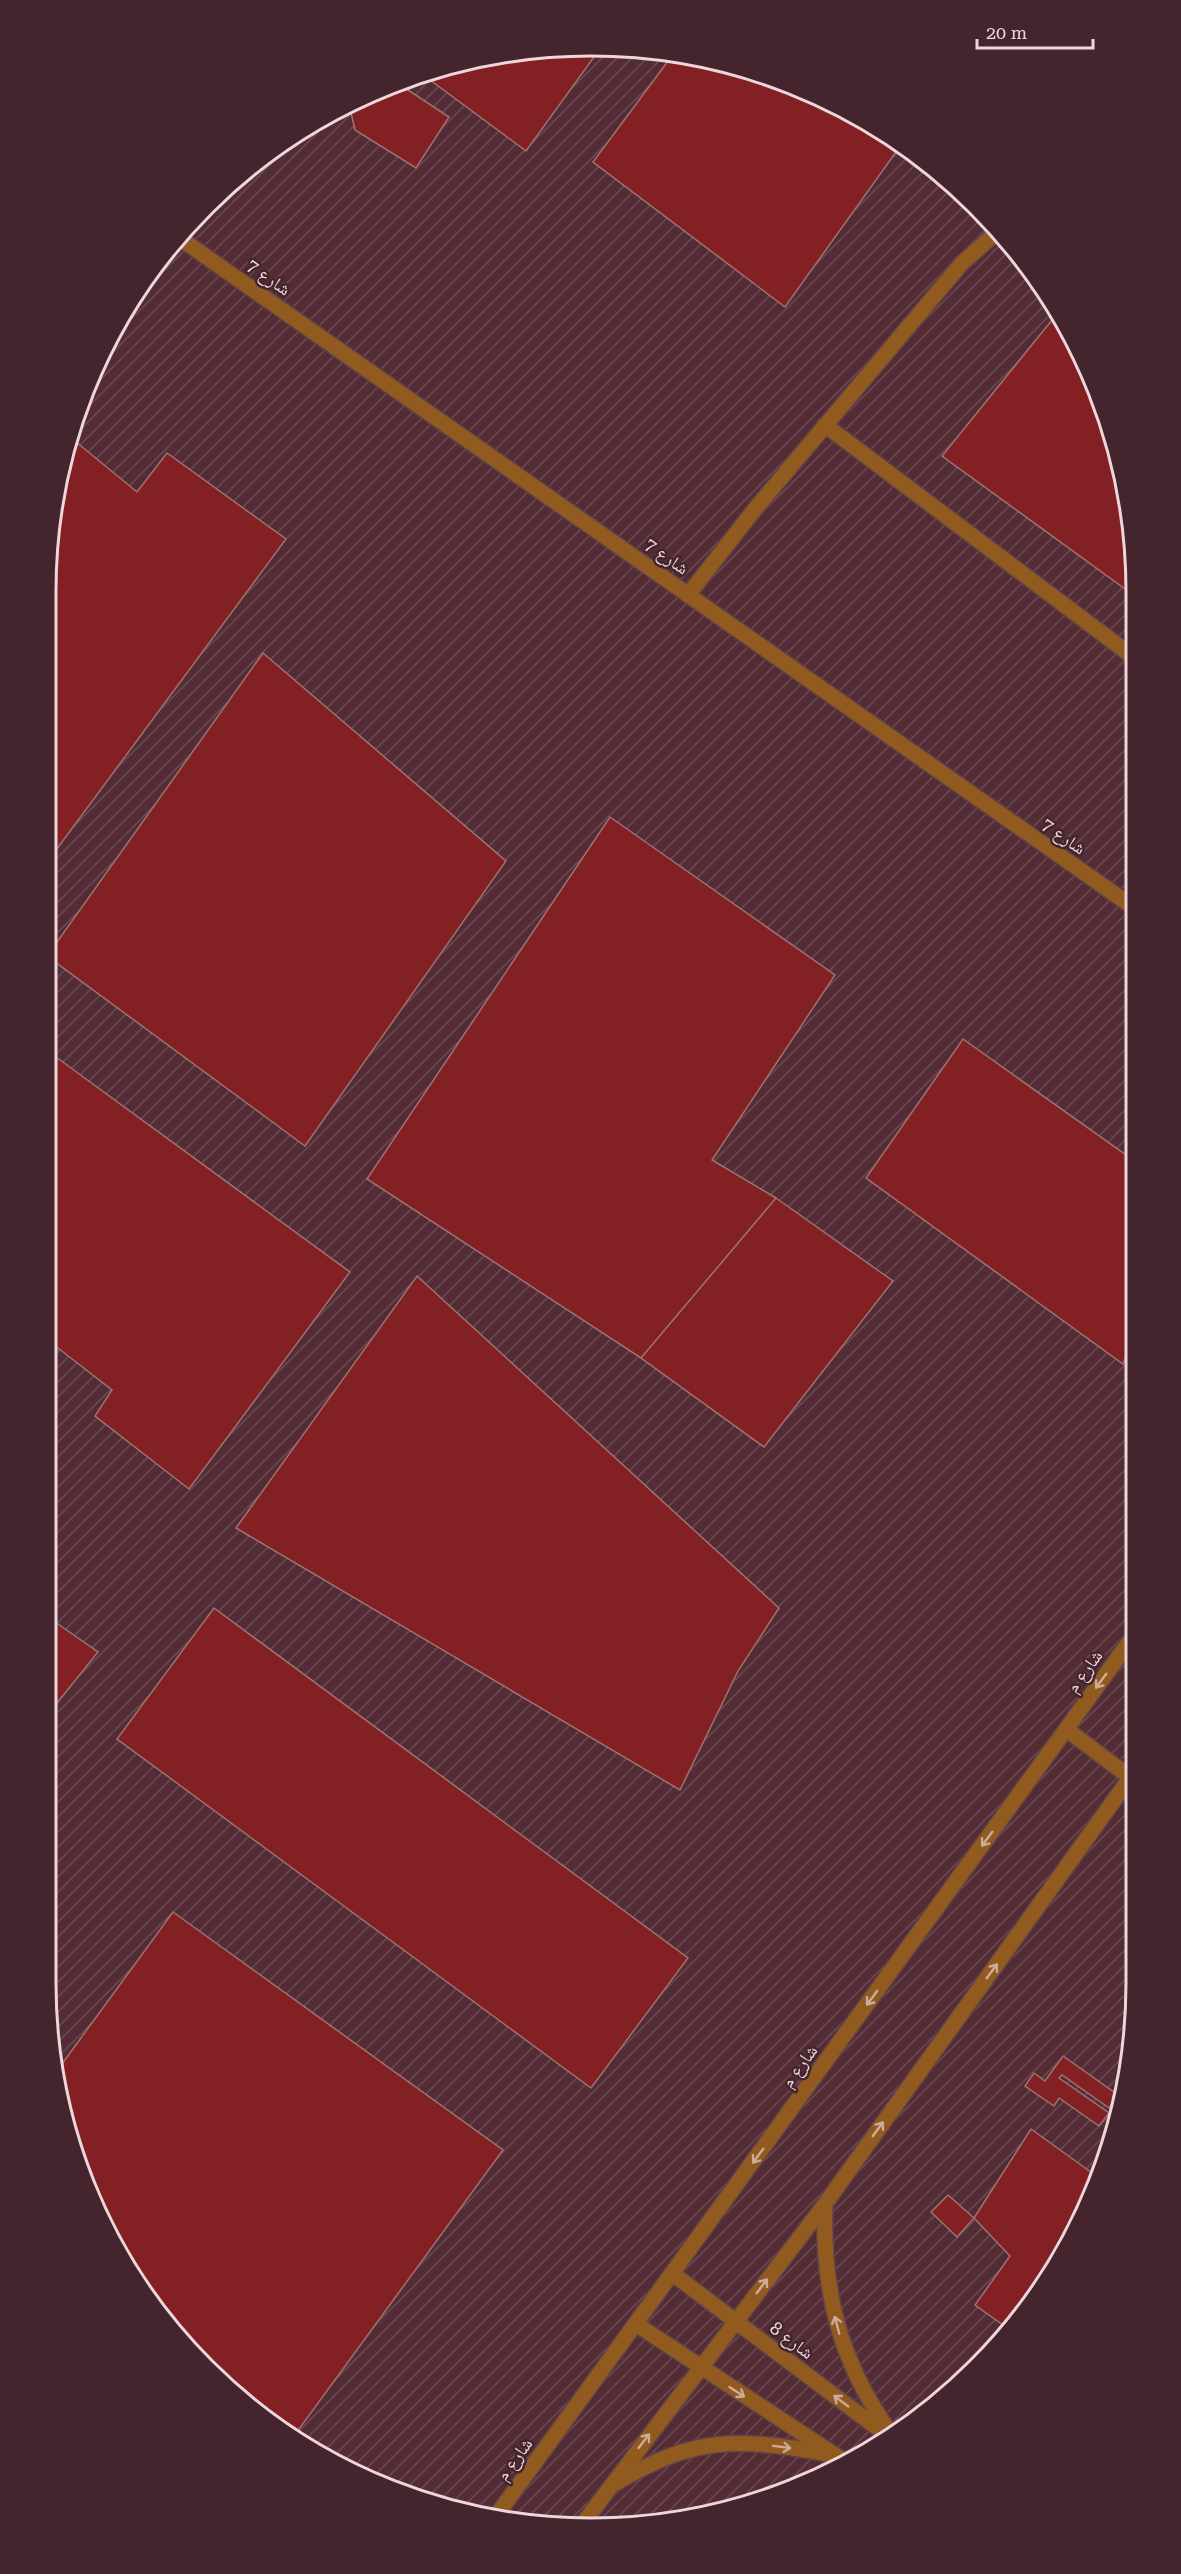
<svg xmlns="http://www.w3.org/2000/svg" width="1181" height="2574" font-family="'Roboto Serif','Noto Naskh Arabic',serif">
  <defs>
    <pattern id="industrial-furrows" width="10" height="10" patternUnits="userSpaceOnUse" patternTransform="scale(1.5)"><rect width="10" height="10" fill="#532c36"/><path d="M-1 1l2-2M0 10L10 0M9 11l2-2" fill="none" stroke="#6c4a52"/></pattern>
  </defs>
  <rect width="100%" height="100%" fill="#45252d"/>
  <path fill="url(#industrial-furrows)" d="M590 45 697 55 799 86 922 158 1023 258 1094 381 1131 519 1136 1984 1126 2090 1095 2192 1000 2343 863 2456 766 2500 662 2524 484 2519 318 2456 180 2343 118 2256 74 2159 45 1983V590L55 484 86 382 137 288 205 205 287 137 381 87 484 56Z"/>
  <path fill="#832024" stroke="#9c7471" stroke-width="1.5" d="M590 45 602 46 526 151 422 74 484 56Z
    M674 53 697 55 799 86 901 145 785 307 593 162Z
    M396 82 449 117 416 168 355 130 349 104 381 87Z
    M1056 315 1094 381 1131 519 1132 594 942 456Z
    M70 437 137 492 167 453 286 539 45 865V590L55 484Z
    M263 653 506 861 305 1146 47 956Z
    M610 817 835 975 712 1160 776 1198 641 1358 367 1179Z
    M963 1039 1133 1160 1134 1336 1123 1364 866 1178Z
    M45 1049 350 1272 189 1489 95 1416 112 1390 45 1338Z
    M776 1198 893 1281 764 1447 641 1358Z
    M417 1276 779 1608 738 1671 680 1790 236 1528Z
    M45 1418 56 1426 45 1441Z
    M214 1608 688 1958 591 2088 117 1739Z
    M45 1615 98 1652 45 1718Z
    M173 1912 503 2150 294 2436 180 2343 118 2256 74 2159 59 2068Z
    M1063 2056 1118 2095 1109 2108 1062 2075 1059 2078 1109 2113 1099 2126 1059 2098 1054 2106 1025 2086 1034 2073 1045 2081Z
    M1120 2110 1111 2137 1104 2132Z
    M1031 2129 1099 2178 1095 2192 1021 2310 1016 2307 1003 2325 975 2305 1010 2256 974 2218Z
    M948 2195 974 2218 957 2237 931 2212Z"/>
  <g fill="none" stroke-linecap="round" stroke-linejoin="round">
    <defs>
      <path id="service" d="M825 425 1132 656
        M688 595 755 509 962 263 997 232"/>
      <path id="minor" d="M178 237 1133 907
        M1066 1729 1131 1778
        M825 2204C822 2291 839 2359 889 2431
        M673 2274 888 2436
        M636 2324 847 2463
        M616 2483C695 2435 740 2438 828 2454
        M494 2519 1135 1634
        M584 2522 825 2204 1135 1771"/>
    </defs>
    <use href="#service" stroke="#604149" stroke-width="18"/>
    <use href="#minor" stroke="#604149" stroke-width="18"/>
    <use href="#service" stroke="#915a1f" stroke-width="15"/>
    <use href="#minor" stroke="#915a1f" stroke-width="15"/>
  </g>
  <defs><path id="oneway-shaft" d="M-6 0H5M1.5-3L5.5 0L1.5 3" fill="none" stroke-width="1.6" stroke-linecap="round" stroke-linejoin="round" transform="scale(1.5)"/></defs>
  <g stroke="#cdab9a">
    <use href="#oneway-shaft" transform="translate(1101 1681) rotate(126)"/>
    <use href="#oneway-shaft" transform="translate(987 1839) rotate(126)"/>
    <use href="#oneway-shaft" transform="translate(992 1971) rotate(-54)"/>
    <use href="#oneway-shaft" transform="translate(872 1998) rotate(126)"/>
    <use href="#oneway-shaft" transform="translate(878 2129) rotate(-54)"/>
    <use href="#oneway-shaft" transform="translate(758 2156) rotate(126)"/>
    <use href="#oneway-shaft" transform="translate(762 2286) rotate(-53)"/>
    <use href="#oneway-shaft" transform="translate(837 2325) rotate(-105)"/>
    <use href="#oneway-shaft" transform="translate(737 2392) rotate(33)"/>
    <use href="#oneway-shaft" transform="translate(841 2401) rotate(-143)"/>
    <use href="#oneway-shaft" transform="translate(644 2441) rotate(-52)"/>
    <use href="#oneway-shaft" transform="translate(782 2447) rotate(7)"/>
  </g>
  <g text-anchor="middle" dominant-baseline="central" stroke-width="5" stroke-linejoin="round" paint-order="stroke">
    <g font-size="18" fill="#edd7dc" stroke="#45252d">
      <text transform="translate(269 277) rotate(35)">شارع 7</text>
      <text transform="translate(667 556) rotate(35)">شارع 7</text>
      <text transform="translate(1064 836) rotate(35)">شارع 7</text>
      <text transform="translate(1084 1671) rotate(-54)">شارع م</text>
      <text transform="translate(799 2066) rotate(-54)">شارع م</text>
      <text transform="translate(792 2340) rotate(37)">شارع 8</text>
      <text transform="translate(514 2459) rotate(-54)">شارع م</text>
    </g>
  </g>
  <path d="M0 0H1181V2574H0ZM591 56H591A535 535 0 0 1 1126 591V1983A535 535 0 0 1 591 2518H591A535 535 0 0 1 56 1983V591A535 535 0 0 1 591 56Z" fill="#45252d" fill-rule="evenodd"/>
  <path fill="none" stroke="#edd7dc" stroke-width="3" d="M591 56H591A535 535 0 0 1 1126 591V1983A535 535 0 0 1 591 2518H591A535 535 0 0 1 56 1983V591A535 535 0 0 1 591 56Z"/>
  <path d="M977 39v9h116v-9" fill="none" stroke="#edd7dc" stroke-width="3"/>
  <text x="986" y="39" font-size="18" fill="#edd7dc" stroke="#45252d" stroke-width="4.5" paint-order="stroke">20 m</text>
</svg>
